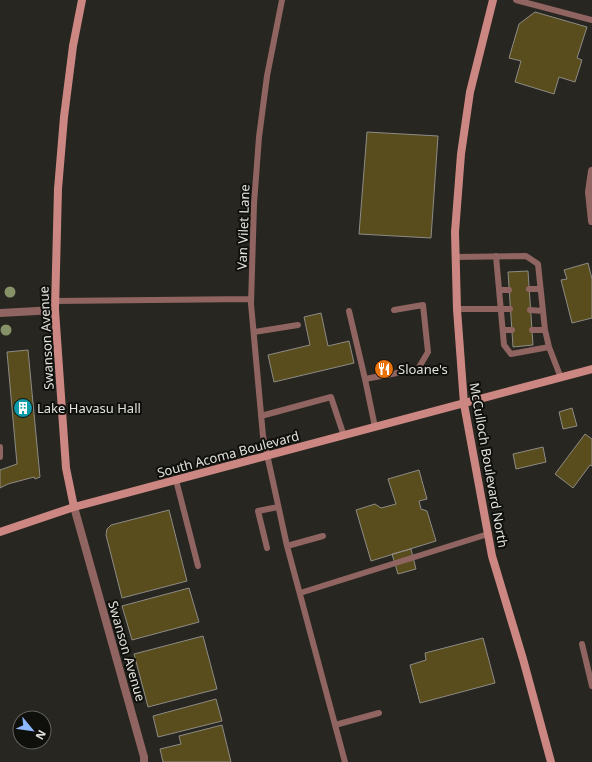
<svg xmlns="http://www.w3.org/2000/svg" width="592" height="762" font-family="'Noto Sans',sans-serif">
  <rect width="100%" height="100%" fill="#272620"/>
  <path fill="#594d1e" stroke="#8d8b85" d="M535 12 587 27 577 58 582 60 575 82 559 77 554 94 515 82 521 61 509 58 519 24Z
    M367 132 438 136 431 238 359 234Z
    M588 263 592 279V318L572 323 561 280 567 279 564 270Z
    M528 271 533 345 513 347 508 272Z
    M321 313 328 346 349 341 354 363 274 382 268 355 310 345 304 317Z
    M28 350 40 477 35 479 34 477 8 484 0 488V470L17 464 7 352Z
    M572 408 577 426 563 429 559 412Z
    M585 434 592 439V466L590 465 573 488 555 474Z
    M543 447 546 462 516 469 513 454Z
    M419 470 427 499 419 501 421 509 427 511 436 541 371 561 356 510 375 504 381 508 396 504 388 479Z
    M169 510 187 581 122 598 106 535 107 529 111 525Z
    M411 549 416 569 398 574 392 554Z
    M189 588 199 622 132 640 122 606Z
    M203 636 217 689 148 707 134 654Z
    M483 638 495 683 420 703 410 665 426 660 425 653Z
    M216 699 222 721 158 737 153 716Z
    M222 725 231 762H163L160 749 181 744 179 736Z"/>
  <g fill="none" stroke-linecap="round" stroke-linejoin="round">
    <path stroke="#906461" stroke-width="6" d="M282 0 267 76 259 137 254 204 251 304 263 436 287 546 345 762
      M516 0 592 20
      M496 256 504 345 511 354 549 347
      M455 257 526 256 538 264 545 330 549 347 561 378
      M529 289H540
      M499 290H509
      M55 301 251 299
      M457 309H510
      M530 310 543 311
      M349 311 365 379
      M503 330H512
      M532 330H545
      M254 332 298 325
      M261 416 331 397 344 436
      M375 427 365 379 418 369 428 352 423 305 394 310
      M0 447V457
      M176 480 198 566
      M287 546 323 536
      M267 548 258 511 278 507
      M300 593 488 534
      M582 644 592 686
      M335 725 379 713"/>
    <path stroke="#906461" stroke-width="8" d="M592 171 589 192 592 221
      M0 313 55 310
      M74 507 144 757V762"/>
    <path stroke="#cd8783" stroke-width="8" d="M493 0 470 92 461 154 455 232 457 309 464 404 492 556 523 659 551 762
      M74 507 66 468 55 310 58 189 64 117 73 46 82 0
      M0 532 74 507 592 369"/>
  </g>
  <g fill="#869369">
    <circle cx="10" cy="292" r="5.5"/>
    <circle cx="6" cy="330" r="5.5"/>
  </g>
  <defs>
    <symbol id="restaurant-disc" viewBox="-11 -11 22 22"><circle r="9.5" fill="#e8710a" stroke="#0f0f0c"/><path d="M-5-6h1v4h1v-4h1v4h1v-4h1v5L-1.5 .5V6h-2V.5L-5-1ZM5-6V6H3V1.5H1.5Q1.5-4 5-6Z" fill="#fff"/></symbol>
    <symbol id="building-disc" viewBox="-11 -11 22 22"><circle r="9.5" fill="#0f9aa8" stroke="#0f0f0c"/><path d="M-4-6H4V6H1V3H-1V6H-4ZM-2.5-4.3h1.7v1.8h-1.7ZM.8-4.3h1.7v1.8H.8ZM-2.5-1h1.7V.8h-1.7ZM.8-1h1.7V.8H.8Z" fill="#fff"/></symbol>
  </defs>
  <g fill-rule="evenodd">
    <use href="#restaurant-disc" x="373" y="358" width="22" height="22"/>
    <use href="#building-disc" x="12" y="397" width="22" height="22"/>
  </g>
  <g text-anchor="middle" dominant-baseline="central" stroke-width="4" stroke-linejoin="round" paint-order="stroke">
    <g font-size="13" fill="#e2e1de" stroke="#0f0f0c">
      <text transform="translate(243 227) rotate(-88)">Van Vilet Lane</text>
      <text transform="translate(46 338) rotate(-93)">Swanson Avenue</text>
      <text transform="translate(228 454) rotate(-15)">South Acoma Boulevard</text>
      <text transform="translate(489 465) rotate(80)">McCulloch Boulevard North</text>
      <text transform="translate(127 651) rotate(74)">Swanson Avenue</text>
    </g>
    <g font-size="13" fill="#e2e1de" stroke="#0f0f0c" text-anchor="start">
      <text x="398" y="369">Sloane's</text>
      <text x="37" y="408">Lake Havasu Hall</text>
    </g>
  </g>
  <g transform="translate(32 730) rotate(119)"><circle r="19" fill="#0f0f0c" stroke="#636360"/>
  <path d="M0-3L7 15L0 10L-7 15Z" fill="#8db9fc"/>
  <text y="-6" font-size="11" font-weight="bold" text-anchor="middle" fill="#e2e1de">N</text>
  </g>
</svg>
